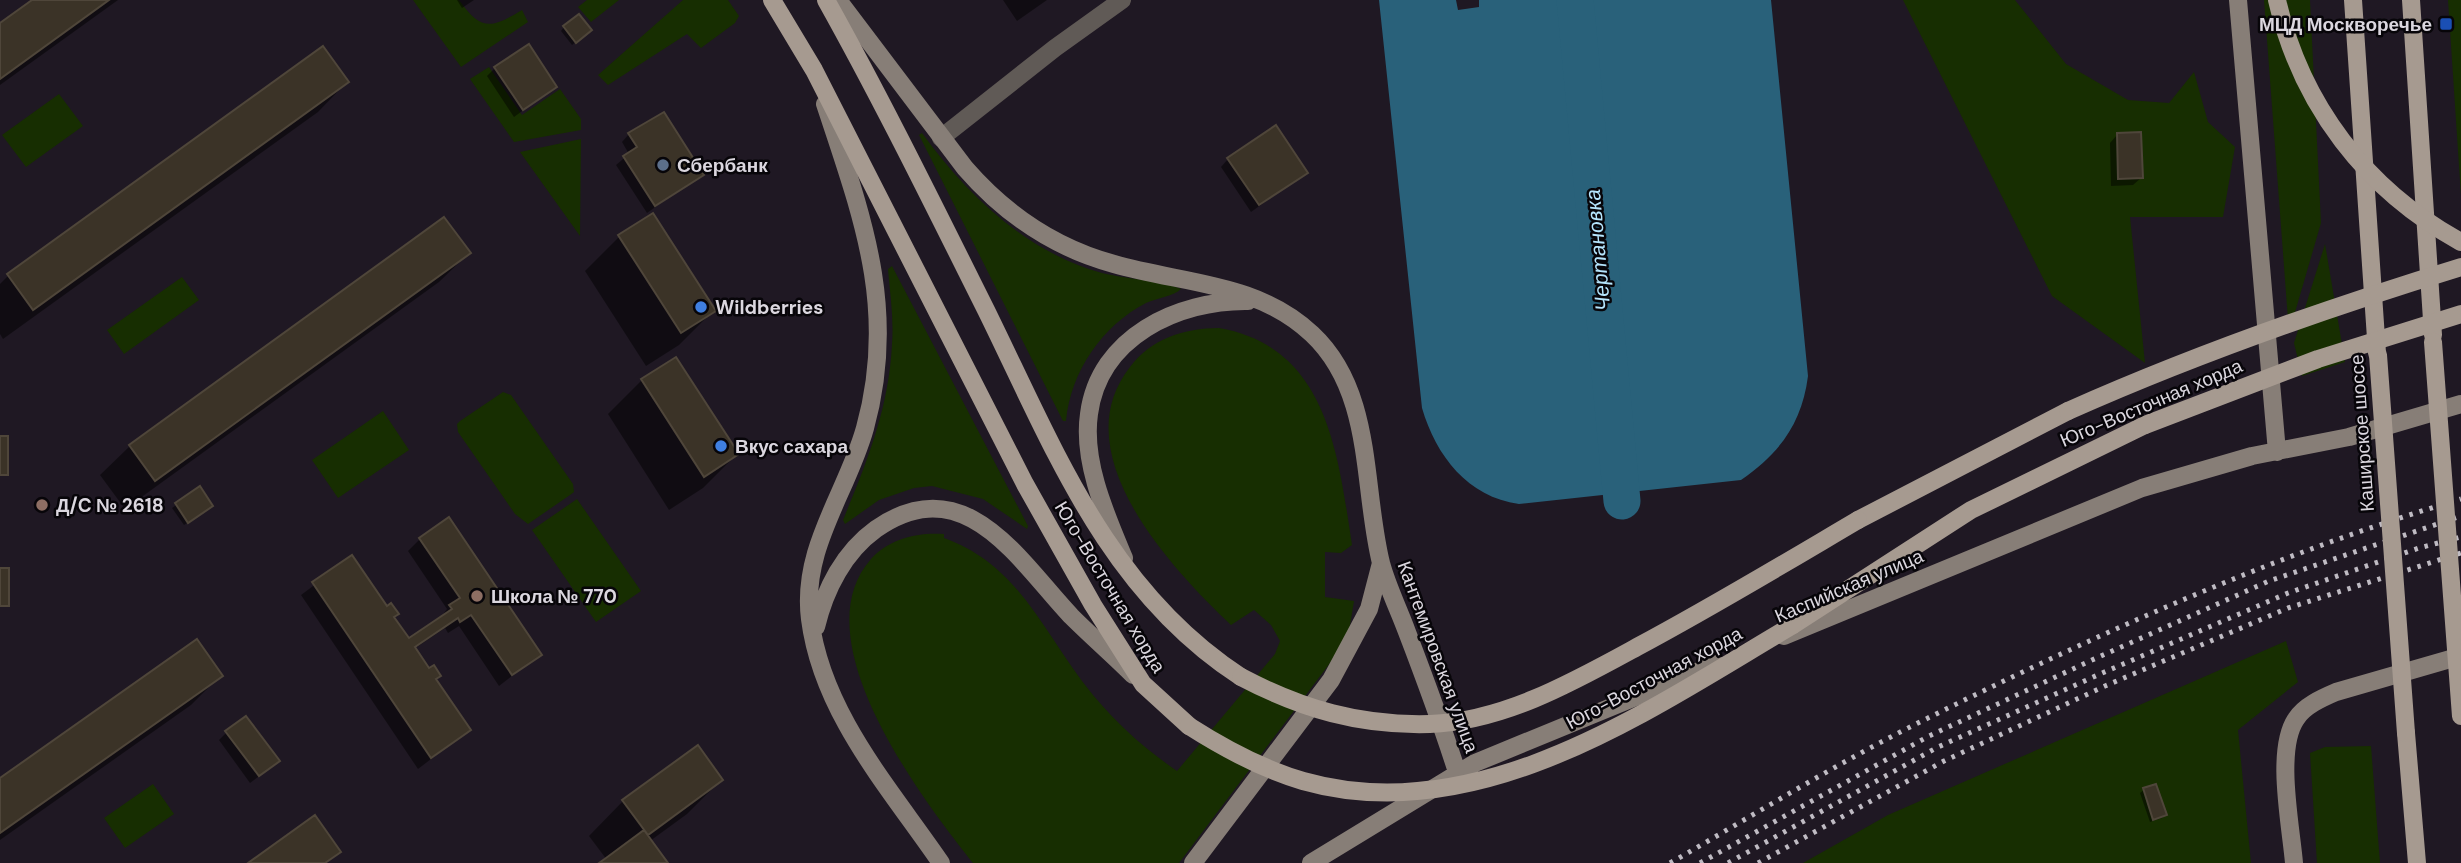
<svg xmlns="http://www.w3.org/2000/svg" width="2461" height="863" font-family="'DM Sans',sans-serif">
  <rect width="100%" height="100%" fill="#1f1823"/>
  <path fill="#172e01" d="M413 0H459C481 31 491 29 522 10L528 22 461 67Z
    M587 0H619L591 22 578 7Z
    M683 0H728L739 16 735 23 701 48 687 34 608 85 598 75Z
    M1903 0H2015L2066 64 2128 100 2169 103 2194 72 2208 122 2235 147 2223 217H2130L2145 363 2052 296Z
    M2264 0H2310L2321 223 2289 333Z
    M2448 0H2461V196Z
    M489 67 522 115 560 89 581 119V130L514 142 470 79Z
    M59 94 83 126 26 167 2 135Z
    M922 133C967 195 1026 252 1102 273 1122 278 1167 282 1181 289 1174 296 1157 298 1146 303 1102 326 1071 371 1066 421H1063L919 135Z
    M581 139 580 236 520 152Z
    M2325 244 2345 362 2302 376 2294 343Z
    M892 266 1028 526 1027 529 983 499 932 486 914 488 879 500 845 524 843 520C867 462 889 408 892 344 894 319 890 294 888 269Z
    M182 277 199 300 124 354 107 330Z
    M1219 328C1328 347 1338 454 1352 545L1341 553 1325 552V597L1354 601 1349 631 1336 655 1179 863H973C922 799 800 639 871 559 889 539 917 532 944 534V538C1022 566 1044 636 1093 695 1118 725 1145 749 1177 771L1275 654 1280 641 1271 625 1254 610 1231 625C1172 569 1062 453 1130 367 1151 339 1184 328 1219 328Z
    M503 392 511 395 573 484 574 492 570 495 528 524 515 514 458 432 457 424 460 421Z
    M383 411 409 450 338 498 312 460Z
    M577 499 641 591 596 622 532 530Z
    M2286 641 2298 682 2238 730 2251 863H1803L1888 815Z
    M2371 746 2380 863H2317L2310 753 2325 747Z
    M153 784 174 814 125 848 104 818Z"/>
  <path fill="#29617a" d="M1379 0H1456L1458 10 1479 7V0H1559L1606 486 1632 483 1589 0H1771L1808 376C1802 423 1780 453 1741 480L1519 504C1468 497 1436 456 1422 408Z"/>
  <path fill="#0007" d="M35 0H118L0 85V26Z
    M457 0H474L462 8Z
    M1003 0H1047L1017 21Z
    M564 27 586 34 572 45 561 31Z
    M323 48 347 82 318 112 3 339 0 334V284L8 276Z
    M495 68 555 87 514 117 487 76Z
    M629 134 702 174 647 213 616 165 629 154 622 142Z
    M2117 135 2141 178 2133 185 2111 186 2110 143Z
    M1228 159 1306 173 1251 212 1221 167Z
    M444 219 469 253 439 282 125 509 100 475 130 446Z
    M619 237 713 311 679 345 646 366 585 271Z
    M642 380 737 454 703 488 669 510 608 414Z
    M200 488 208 509 184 525 172 508Z
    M420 539 539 655 499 686 459 626 448 633 445 628 414 649 469 730 418 769 301 595 352 557 408 641 439 620 447 609 408 551Z
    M220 676 191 705 0 840V780Z
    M226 733 270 768 250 783 219 740Z
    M721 780 687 814 650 841 666 863H602L607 860 589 836 623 801Z
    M2144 790 2165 815 2162 818 2150 822 2140 793Z"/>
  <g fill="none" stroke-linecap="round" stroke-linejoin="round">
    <path stroke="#29617a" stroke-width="37" d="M1575 0 1622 501"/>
  </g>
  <path fill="#3b3327" stroke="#4f463a" stroke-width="2" d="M32 0H109L0 79V23Z
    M579 14 592 30 576 43 563 26Z
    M529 44 557 87 523 110 494 67Z
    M323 46 349 82 33 310 7 274Z
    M664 112 704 175 655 206 623 156 637 147 628 133Z
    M1276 125 1308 173 1259 205 1227 158Z
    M2141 132 2143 178 2118 179 2117 133Z
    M653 213 716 311 681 333 618 235Z
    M444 217 471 253 155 481 129 445Z
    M676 357 739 454 704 477 641 379Z
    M0 436H8V475H0Z
    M200 486 213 506 188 523 175 503Z
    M449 517 542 655 512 675 471 615 460 622 458 618 415 647 429 668 434 665 441 676 436 679 471 730 431 758 312 582 352 555 387 606 391 603 399 614 394 617 409 638 452 609 449 605 460 598 419 538Z
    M0 568H9V606H0Z
    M197 639 223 676 0 833V778Z
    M246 716 280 761 259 776 225 731Z
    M698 745 723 780 648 835 622 800Z
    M2156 784 2167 815 2153 820 2143 788Z
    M315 815 341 852 325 863H248Z
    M644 830 668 863H599L606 858Z"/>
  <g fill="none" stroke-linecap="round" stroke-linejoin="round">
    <path stroke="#605a56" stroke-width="18" d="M941 138 1055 48 1122 0"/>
    <path stroke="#877e77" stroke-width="18" d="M838 0 965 168C1005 214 1055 248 1114 264 1183 284 1257 282 1312 334 1374 392 1362 486 1381 563 1387 586 1399 610 1407 632 1425 679 1442 725 1457 772
      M2238 0 2277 452
      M825 104C862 216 898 309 865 428 847 493 801 548 810 619 822 713 889 787 941 863
      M1124 558C1106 515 1082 462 1089 414 1099 337 1178 300 1248 301
      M816 627C825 589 844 552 876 529 965 467 1019 561 1071 616 1091 636 1113 655 1133 675
      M1784 636 2142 488 2252 456 2349 437 2461 404
      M1193 863 1331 680 1369 609 1381 563
      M1311 863 1475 763 1716 664
      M2294 863C2291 826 2275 750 2296 719 2304 706 2322 698 2336 692L2461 656"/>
    <path stroke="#a69a90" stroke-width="18" d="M772 0 814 70 1025 484 1093 605 1143 684 1189 726
      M826 0C883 102 934 206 986 310 1054 448 1107 590 1241 677
      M2353 0 2377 353
      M2411 0 2433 335
      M1858 520 2068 411
      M1793 625 1971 510 2145 425
      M2406 733 2417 863"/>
    <path stroke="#bfbbc3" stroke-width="5" stroke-dasharray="3.5 7" stroke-linecap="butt" d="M1670 863C1754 815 1837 763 1924 720 2097 634 2275 554 2461 499
      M1700 863 1929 736 2092 660 2269 581 2461 516
      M1728 863 1938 747 2100 674 2288 593 2419 548 2461 537
      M1758 863 1944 761 2105 686 2288 608 2461 553"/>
    <path stroke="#a69a90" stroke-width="18" d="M2277 0C2301 105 2366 190 2461 242
      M2433 342 2461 716
      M2378 355 2406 733
      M2068 411C2196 354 2327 308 2461 267
      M2145 425 2318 359 2461 314
      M1241 677C1302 709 1360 726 1430 724 1504 721 1573 682 1637 647 1712 607 1785 563 1858 520
      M1189 726C1225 749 1262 769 1303 781 1479 831 1650 709 1793 625"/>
  </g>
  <rect fill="#1a4fb4" stroke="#070509" stroke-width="2.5" x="2439" y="17" width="14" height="14" rx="3.5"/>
  <circle fill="#5c6f8a" stroke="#070509" stroke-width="2.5" cx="663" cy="165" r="7"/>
  <g fill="#3f7fe0" stroke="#070509" stroke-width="2.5">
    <circle cx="701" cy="307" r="7"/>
    <circle cx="721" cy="446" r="7"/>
  </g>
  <g fill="#8d6e63" stroke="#070509" stroke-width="2.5">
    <circle cx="42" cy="505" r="7"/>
    <circle cx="477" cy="596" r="7"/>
  </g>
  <g text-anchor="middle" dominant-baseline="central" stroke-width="5" stroke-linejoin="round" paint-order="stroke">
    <g font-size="19" font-weight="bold" fill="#dbd7df" stroke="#070509" text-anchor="start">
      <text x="2432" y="24" text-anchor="end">МЦД Москворечье</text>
      <text x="677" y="165">Сбербанк</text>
      <text x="715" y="307">Wildberries</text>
      <text x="735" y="446">Вкус сахара</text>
      <text x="56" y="505">Д/C № 2618</text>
      <text x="491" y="596">Школа № 770</text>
    </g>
    <g font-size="19" fill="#dbd7df" stroke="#070509">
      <text transform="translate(2151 403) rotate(-23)">Юго-Восточная хорда</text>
      <text transform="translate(2362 433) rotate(-94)">Каширское шоссе</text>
      <text transform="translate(1849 586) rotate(-23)">Каспийская улица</text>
      <text transform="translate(1110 587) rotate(59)">Юго-Восточная хорда</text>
      <text transform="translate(1438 657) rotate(70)">Кантемировская улица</text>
      <text transform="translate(1654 678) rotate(-28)">Юго-Восточная хорда</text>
    </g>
    <g font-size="21" font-style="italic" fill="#b5e5fd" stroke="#070509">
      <text transform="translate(1598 250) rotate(-95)">Чертановка</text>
    </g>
  </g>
</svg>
